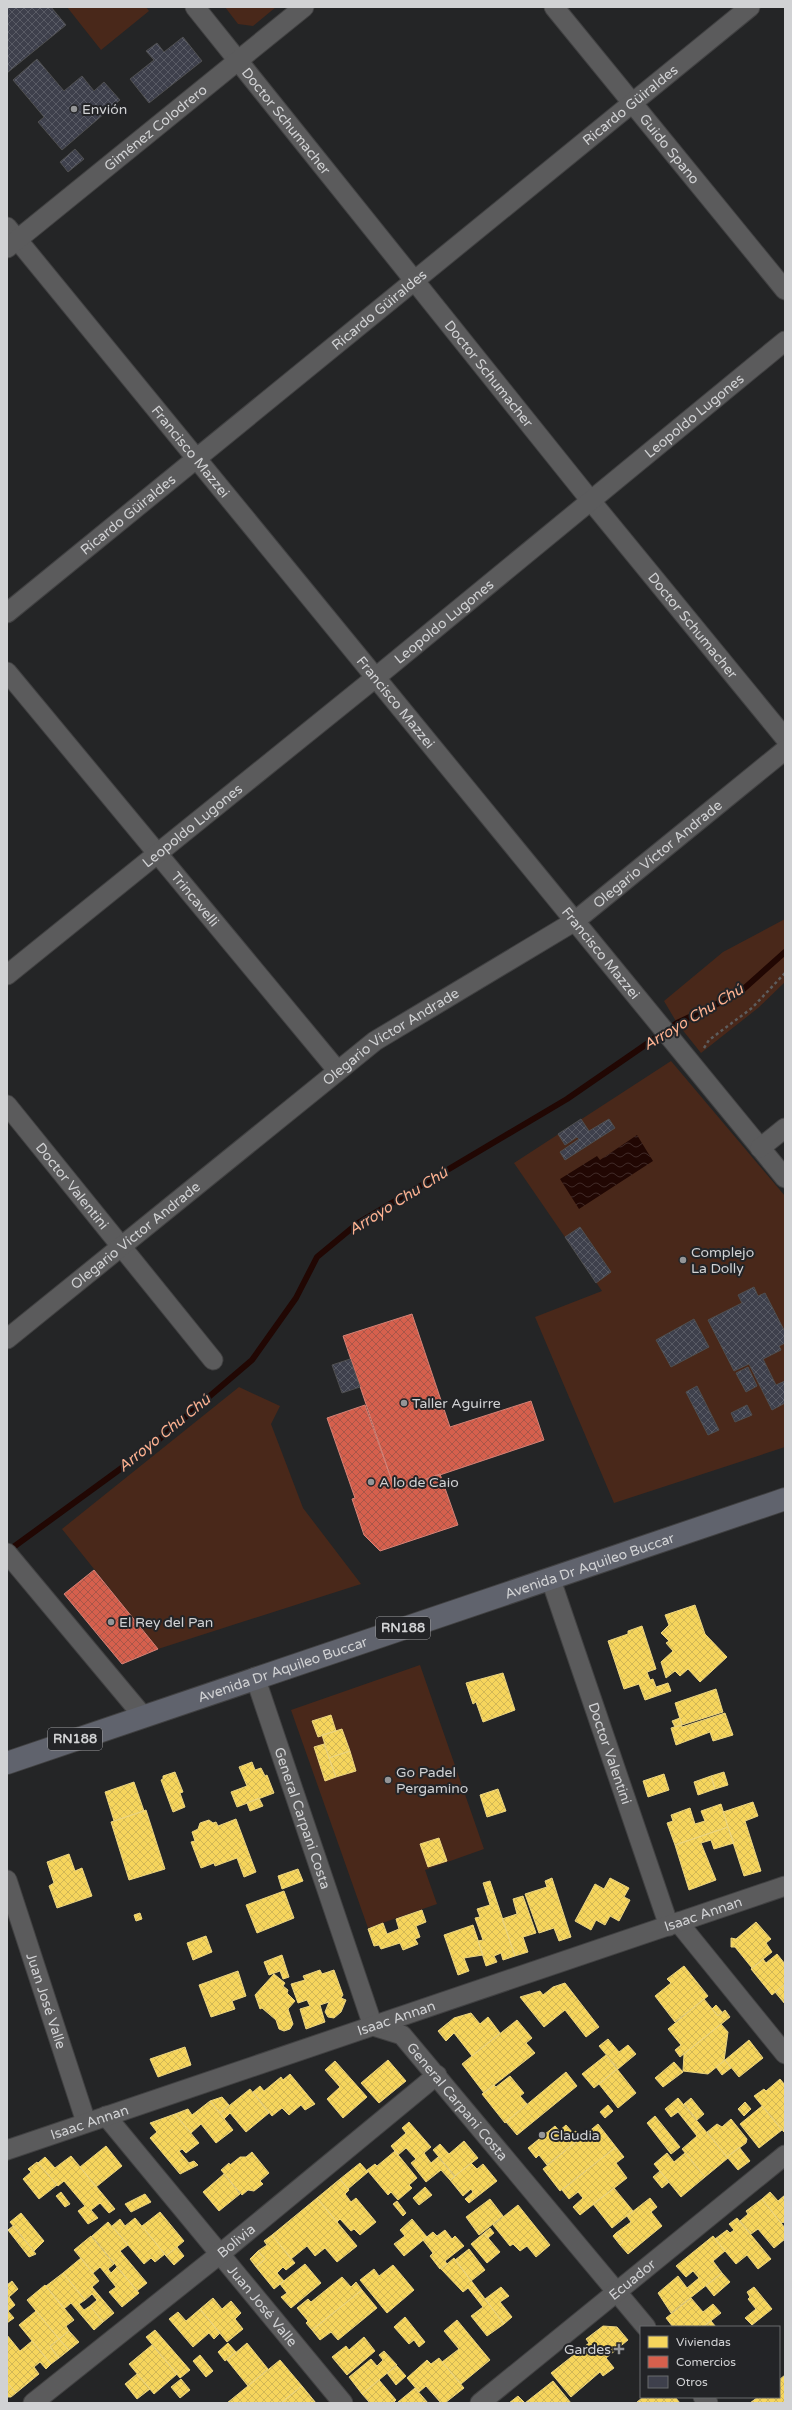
<svg xmlns="http://www.w3.org/2000/svg" width="792" height="2410" font-family="'Varela Round',sans-serif">
  <defs>
    <pattern id="water-waves" width="16" height="10" patternUnits="userSpaceOnUse"><rect width="16" height="10" fill="#210703"/><path d="M0 5q4-4 8 0t8 0" fill="none" stroke="#402a27"/></pattern>
    <pattern id="homes-cross-hatch" width="8" height="8" patternUnits="userSpaceOnUse"><rect width="8" height="8" fill="#f6d55c"/><path d="M0 0l8 8M0 8l8-8" fill="none" stroke="#d1b756"/></pattern>
    <pattern id="shops-cross-hatch" width="8" height="8" patternUnits="userSpaceOnUse"><rect width="8" height="8" fill="#d6604d"/><path d="M0 0l8 8M0 8l8-8" fill="none" stroke="#a95649"/></pattern>
    <pattern id="building-cross-hatch" width="8" height="8" patternUnits="userSpaceOnUse"><rect width="8" height="8" fill="#3e404c"/><path d="M0 0l8 8M0 8l8-8" fill="none" stroke="#595b65"/></pattern>
  </defs>
  <rect width="100%" height="100%" fill="#242526"/>
  <path fill="#49281a" d="M67 7H146L149 11 101 50Z
    M225 7H276L253 26 238 24Z
    M785 919V982L758 1008 701 1053 677 1023 664 1001 723 952Z
    M671 1061 785 1196V1447L614 1503 535 1317 602 1291 514 1163Z
    M239 1387 280 1406 271 1424 303 1508 361 1584 158 1649 62 1529Z
    M420 1665 484 1849 425 1870 437 1904 368 1928 291 1710Z"/>
  <path fill="url(#water-waves)" d="M637 1135 653 1161 579 1209 560 1179 597 1156 600 1160Z"/>
  <path fill="url(#homes-cross-hatch)" stroke="#ebd480" d="M695 1605 705 1634 727 1657 700 1682 688 1669 680 1676 675 1671 666 1678 661 1662 673 1651 666 1643 669 1641 661 1633 669 1625 665 1615Z
    M642 1626 656 1669 647 1672 650 1680 653 1679 656 1687 668 1683 671 1691 645 1700 639 1684 624 1689 608 1641 628 1634V1631Z
    M503 1673 515 1710 483 1722 476 1702 473 1704 466 1683Z
    M716 1689 723 1712 682 1725 675 1703Z
    M725 1713 733 1735 713 1741 710 1732 676 1745 671 1728 681 1725 682 1727Z
    M331 1715 336 1731 318 1737 312 1721Z
    M680 1718 682 1725 675 1727 672 1721Z
    M342 1729 350 1751 329 1758 322 1735Z
    M324 1744 336 1777 325 1781 314 1747Z
    M350 1751 356 1771 336 1777 329 1758Z
    M252 1762 255 1770 261 1768 265 1776 267 1775 274 1793 237 1807 231 1792 247 1786 239 1767Z
    M175 1772 183 1792 180 1793 185 1807 173 1812 161 1780 163 1779V1776Z
    M724 1772 728 1785 715 1789 711 1776Z
    M664 1774 669 1790 648 1797 643 1781Z
    M711 1776 715 1789 698 1795 694 1782Z
    M134 1782 144 1811 114 1821 105 1792Z
    M498 1789 506 1811 487 1817 480 1795Z
    M259 1798 263 1806 250 1811 247 1803Z
    M753 1802 758 1816 745 1821 761 1871 744 1876 723 1812Z
    M721 1804 728 1827 675 1845 667 1823 673 1821 671 1815 690 1808 695 1824 705 1821 701 1811Z
    M146 1810 165 1869 129 1880 111 1822Z
    M236 1819 256 1872 244 1877 237 1858 215 1866 214 1863 201 1868 191 1842 195 1841 192 1832 198 1829 200 1823 209 1820 213 1823 216 1822 218 1826Z
    M728 1827 734 1843 714 1849 711 1840 701 1843 716 1880 689 1890 675 1845Z
    M439 1838 447 1861 428 1867 420 1844Z
    M69 1854 75 1871 82 1868 92 1896 57 1908 49 1886 54 1883 47 1862Z
    M298 1869 303 1881 282 1889 278 1876Z
    M552 1878 571 1937 559 1941 554 1928 539 1933 525 1894 547 1887 545 1881Z
    M610 1878 629 1888 624 1897 630 1900 619 1921 610 1916 605 1925 596 1920 591 1930 575 1921 595 1884 604 1889Z
    M490 1881 515 1956 503 1960 501 1953 494 1956 497 1962 486 1966 478 1941 483 1940 475 1918 480 1917 477 1909 490 1905 483 1883Z
    M284 1891 294 1918 257 1933 246 1905Z
    M523 1896 536 1933 523 1937 528 1952 515 1956 502 1919 517 1914 513 1899Z
    M422 1910 426 1922 416 1926 420 1937 415 1939 418 1944 403 1950 400 1943 381 1949 379 1945 374 1946 368 1929 383 1923 387 1934 399 1929 396 1919Z
    M140 1913 142 1919 136 1921 134 1915Z
    M756 1922 771 1939 766 1943 772 1952 752 1968 735 1947H731V1938L736 1939Z
    M473 1925 483 1955 464 1958 469 1971 458 1975 444 1935Z
    M206 1936 212 1952 193 1960 187 1943Z
    M777 1954 785 1964V1984L772 1995 751 1969 763 1959 766 1963Z
    M282 1955 289 1977 283 1979 280 1971 269 1975 264 1962Z
    M684 1966 708 1996 675 2022 655 1996 671 1983 667 1979Z
    M320 1970 322 1974 334 1970 343 1995 341 1998 346 2000 341 2012 334 2018 328 2017 325 2012 329 2002 320 2005 325 2022 306 2029 300 2009 310 2006 307 2000 298 2003 291 1984 305 1980 303 1976Z
    M238 1971 246 1996 232 2001 235 2009 211 2017 199 1985Z
    M274 1974 285 1983 283 1986 288 1990 287 1993 295 2001 288 2009 293 2024 290 2029 284 2031 279 2029 276 2020 262 2008 260 2009 255 1995Z
    M565 1983 599 2027 586 2037 565 2010 544 2027 520 1997 540 1991 543 1995 553 1987Z
    M785 1984V2004L775 1992Z
    M704 1999 718 2016 725 2010 730 2017 680 2057 675 2050 681 2045 668 2029Z
    M716 2005 722 2012 718 2016 712 2009Z
    M471 2013 480 2024 488 2017 500 2033 472 2056 454 2033 446 2041 438 2031 454 2018Z
    M517 2020 532 2038 526 2043 535 2053 484 2093 462 2064Z
    M721 2024 728 2032 724 2061 708 2074 683 2071 684 2054Z
    M608 2039 619 2052 628 2045 636 2054 618 2069 599 2046Z
    M749 2040 763 2058 739 2077 725 2060Z
    M185 2047 191 2065 158 2077 150 2059Z
    M606 2055 617 2069 594 2088 582 2074Z
    M388 2060 406 2081 379 2103 361 2083Z
    M725 2060 731 2068 722 2075 716 2067Z
    M335 2061 367 2097 343 2118 327 2099 340 2087 325 2070Z
    M674 2062 683 2072 663 2087 655 2078Z
    M617 2069 636 2093 618 2108 599 2084Z
    M566 2072 577 2086 517 2135 506 2122Z
    M290 2074 315 2104 305 2110 301 2105 289 2115 282 2108 272 2116 253 2092 260 2086 264 2091 281 2077 283 2080Z
    M510 2076 524 2093 520 2096 527 2104 505 2123 482 2094 494 2085 496 2087Z
    M780 2079 785 2085 784 2132 754 2096 764 2089 766 2091Z
    M250 2089 269 2113 246 2132 230 2113 224 2119 220 2113Z
    M222 2097 229 2105 220 2113 210 2101Z
    M678 2098 728 2158 705 2177 682 2149 697 2136 678 2112 671 2117 665 2109Z
    M691 2098 704 2114 697 2120 684 2104Z
    M210 2101 233 2130 216 2143 201 2124 191 2133 175 2114 188 2109 192 2115Z
    M745 2102 751 2109 744 2116 738 2109Z
    M608 2105 613 2111 605 2118 600 2112Z
    M762 2106 782 2130 759 2148 740 2124Z
    M175 2114 199 2143 186 2153 182 2149 179 2151 189 2163 194 2161 198 2165 180 2174 150 2138 157 2132 150 2123Z
    M655 2116 680 2147 671 2154 647 2123Z
    M731 2119 747 2139 746 2143 727 2157 707 2132 717 2124 722 2127Z
    M409 2122 431 2147 424 2153 431 2163 438 2157 455 2177 450 2180 441 2170 426 2182 411 2163 416 2159 406 2148 398 2155 391 2146 406 2133 402 2128Z
    M598 2124 616 2147 560 2191 543 2169Z
    M566 2125 573 2133 576 2131 581 2138 576 2142 571 2135 566 2139 559 2131Z
    M555 2126 566 2139 571 2135 576 2142 547 2165 539 2155 536 2158 528 2148Z
    M464 2141 478 2158 455 2176 433 2150 440 2144 449 2154Z
    M106 2146 122 2166 96 2187 80 2167Z
    M616 2147 624 2157 616 2163 627 2178 580 2215 573 2207 583 2198 578 2192 569 2199 562 2190Z
    M739 2147 750 2161 738 2170 727 2157Z
    M395 2151 417 2178 409 2185 412 2188 398 2200 391 2192 388 2195 367 2170 375 2164 377 2166Z
    M252 2152 269 2173 260 2181 263 2184 254 2191 248 2190 242 2195 221 2170 229 2163 230 2165 240 2157H246Z
    M667 2153 674 2162 685 2153 705 2177 681 2197 654 2164Z
    M71 2156 115 2209 109 2213 100 2203 91 2210 98 2218 88 2224 78 2211 85 2206 64 2181 58 2186 38 2163 45 2157 55 2168Z
    M37 2162 57 2185 39 2199 23 2179 31 2172 28 2169Z
    M360 2163 368 2172 348 2189 340 2179Z
    M471 2163 477 2169 483 2164 497 2181 469 2203 465 2199 473 2192 471 2189 463 2196 450 2180Z
    M660 2171 669 2182 662 2188 653 2177Z
    M224 2174 240 2194 219 2211 203 2192Z
    M340 2179 349 2190 345 2194 351 2202 356 2198 376 2222 360 2235 354 2229 351 2231 340 2219 337 2222 317 2198Z
    M425 2187 432 2195 419 2205 413 2198Z
    M614 2188 633 2211 612 2228 593 2204Z
    M61 2192 70 2204 65 2207 56 2196Z
    M770 2192 778 2201 785 2195V2222L781 2223 762 2199Z
    M145 2194 151 2202 131 2212 125 2204Z
    M317 2198 357 2246 337 2262 325 2248 315 2256 307 2246 291 2259 272 2235Z
    M650 2198 657 2207 651 2212 662 2226 628 2254 620 2245 623 2242 616 2233 631 2222 627 2216Z
    M490 2199 503 2216 479 2235 466 2217Z
    M762 2199 785 2228V2239L774 2248 758 2229 751 2234 740 2221 748 2214 746 2211Z
    M397 2201 406 2213 403 2216 393 2204Z
    M518 2205 550 2245 536 2257 527 2246 520 2251 513 2244 510 2246 493 2225Z
    M160 2212 184 2241 166 2256 142 2226Z
    M21 2213 44 2241 34 2251 10 2222Z
    M135 2218 165 2254 155 2262 151 2258 144 2264 112 2226 120 2219 125 2226Z
    M737 2218 771 2259 758 2269 747 2255 736 2264 715 2239 727 2230 730 2233 734 2230 729 2224Z
    M412 2219 427 2237 404 2256 394 2244 405 2236 400 2230Z
    M108 2222 128 2245 120 2251 147 2283 137 2291 92 2236Z
    M13 2226 36 2254 29 2257 8 2230Z
    M490 2228 494 2233 488 2238 484 2233Z
    M445 2230 452 2239 455 2236 464 2246 445 2261 447 2264 440 2269 430 2256 433 2253 423 2240 433 2232 437 2236Z
    M484 2233 500 2252 487 2263 471 2244Z
    M616 2233 623 2242 620 2245 613 2236Z
    M272 2235 295 2263 286 2270 283 2267 277 2273 284 2281 274 2289 256 2267 265 2259 258 2251 267 2245 264 2241Z
    M91 2236 114 2264 108 2269 111 2273 117 2267 139 2293 122 2307 109 2292 116 2287 100 2267 93 2273 74 2250Z
    M713 2236 725 2251 713 2261 722 2273 671 2313 658 2293 678 2276 687 2288 699 2278 693 2271 686 2277 676 2266Z
    M177 2247 184 2256 174 2265 166 2256Z
    M469 2249 485 2270 471 2281 455 2260Z
    M258 2251 265 2259 256 2267 250 2259Z
    M81 2258 99 2281 92 2287 114 2313 103 2322 90 2306 97 2300 92 2294 85 2300 63 2273Z
    M454 2258 504 2324 487 2336 471 2316 483 2307 468 2288 463 2292 441 2269Z
    M305 2264 321 2283 291 2308 281 2297 287 2293 280 2284Z
    M393 2265 414 2290 387 2313 360 2280 374 2269 379 2276Z
    M63 2273 85 2300 79 2304 84 2310 90 2306 103 2322 94 2330 71 2303 64 2309 46 2286Z
    M722 2273 730 2282 714 2296 706 2286Z
    M342 2277 351 2287 356 2282 362 2290 312 2330 306 2323 308 2321 297 2308 308 2299 311 2302Z
    M12 2281 18 2289 9 2297 15 2305 8 2311 14 2318 7 2323V2285Z
    M45 2285 74 2320 66 2326 69 2331 59 2339 27 2300Z
    M501 2287 509 2296 500 2302 512 2317 504 2324 485 2299Z
    M754 2287 772 2309 752 2325 745 2318 756 2309 748 2299 750 2297 747 2292Z
    M362 2290 377 2308 338 2340 331 2332 320 2340 312 2330Z
    M213 2298 222 2309 231 2301 241 2313 235 2319 243 2329 227 2342 200 2309Z
    M691 2298 703 2312 713 2304 721 2313 703 2327H673L666 2318Z
    M200 2309 220 2333 214 2339 209 2333 193 2347 169 2319 178 2312 186 2321Z
    M36 2311 59 2339 50 2346 59 2358 51 2364 19 2325Z
    M405 2317 425 2342 419 2347 414 2340 409 2344 394 2327Z
    M457 2320 490 2360 461 2384 442 2362 459 2349 444 2331Z
    M711 2321 716 2327H703Z
    M603 2326 617 2327 628 2340 606 2358 614 2368 603 2376 600 2372 571 2397 551 2373 589 2343 586 2339Z
    M155 2330 190 2370 180 2378 146 2337Z
    M69 2331 79 2342 69 2350 59 2339Z
    M7 2335 20 2351 32 2341 51 2364 46 2369 40 2362 34 2367 39 2374 16 2393 7 2382Z
    M364 2337 375 2351 347 2375 332 2357 346 2346 349 2350Z
    M59 2339 69 2350 59 2358 50 2347Z
    M228 2343 236 2352 225 2361 218 2352Z
    M247 2343 268 2369 248 2386 227 2360Z
    M152 2345 177 2374 154 2394 129 2364Z
    M384 2351 397 2365 362 2394 349 2377 371 2359 377 2366 383 2360 379 2355Z
    M200 2355 213 2371 206 2377 193 2361Z
    M439 2358 464 2388 445 2403H441L426 2386 419 2392 407 2378 427 2360 431 2364Z
    M280 2360 302 2386 281 2403H227Z
    M397 2366 406 2376 396 2385 387 2373Z
    M137 2374 150 2389 137 2399 125 2384Z
    M785 2375V2403H750L758 2397H779V2380Z
    M181 2379 190 2390 180 2398 171 2387Z
    M379 2380 396 2400 393 2403H370L362 2394Z
    M553 2381 571 2403H525Z
    M7 2382 16 2393 11 2397H7Z
    M302 2386 316 2403H282V2402Z
    M415 2388 428 2403H399L398 2402Z
    M518 2396 525 2403H509Z
    M643 2397H675L680 2403H636Z"/>
  <path fill="url(#shops-cross-hatch)" stroke="#d48276" d="M412 1314 450 1427 531 1401 544 1440 395 1490 343 1336Z
    M365 1405 395 1490 440 1474 458 1525 380 1551 364 1535 352 1499 355 1498 327 1418Z
    M94 1570 158 1649 122 1664 64 1594Z"/>
  <g fill="none" stroke-linecap="round" stroke-linejoin="round">
    <path stroke="#210703" stroke-width="6" d="M8 1551 149 1448 252 1360 296 1298 317 1257 358 1223 567 1099 677 1023 738 994 785 952"/>
  </g>
  <path fill="url(#building-cross-hatch)" stroke="#4f4f50" d="M7 7H51L66 25 7 73Z
    M183 37 202 61 149 103 130 79 154 60 146 51 157 43 164 52Z
    M37 59 64 91 82 76 94 91 104 82 120 100 62 150 38 122 44 117 13 80Z
    M75 149 84 159 68 172 60 162Z
    M581 1119 589 1131 609 1119 615 1128 565 1160 560 1152 579 1139 577 1137 565 1145 558 1134Z
    M580 1227 611 1272 596 1283 565 1237Z
    M754 1287 758 1296 765 1293 785 1332V1343L779 1346 781 1350 763 1359 776 1385 785 1381V1403L772 1410 749 1364 734 1371 708 1320 742 1303 738 1295Z
    M694 1319 709 1347 671 1367 656 1340Z
    M350 1359 360 1387 342 1393 332 1365Z
    M748 1367 757 1386 746 1392 736 1373Z
    M697 1386 719 1430 708 1435 686 1392Z
    M747 1405 752 1415 735 1422 731 1413Z"/>
  <g fill="none" stroke-linecap="round" stroke-linejoin="round">
    <defs>
      <g id="street">
        <path id="s1" d="M195 7 591 501 785 738"/>
        <path id="s2" d="M554 7 785 290"/>
        <path id="s3" d="M7 227 785 1178"/>
        <path id="s4" d="M7 248 304 7"/>
        <path id="s5" d="M7 613 750 7"/>
        <path id="s6" d="M7 672 337 1070"/>
        <path id="s7" d="M7 975 375 678 785 341"/>
        <path id="s8" d="M7 1105 213 1360"/>
        <path d="M760 1148 785 1128"/>
        <path id="s9" d="M7 1339 375 1041 575 921 785 750"/>
        <path d="M7 1553 143 1716"/>
        <path id="s10" d="M551 1580 669 1926"/>
        <path id="s11" d="M255 1677 373 2026"/>
        <path id="s12" d="M7 1880 86 2122"/>
        <path d="M678 1922 785 2054"/>
        <path id="s13" d="M373 2026 402 2035 646 2327"/>
        <path id="s14" d="M106 2116 343 2403"/>
        <path id="s15" d="M7 2150 785 1886"/>
        <path d="M703 2397 708 2403"/>
        <path id="s16" d="M33 2403 220 2254 437 2075"/>
        <path id="s17" d="M480 2403 785 2155"/>
      </g>
      <g id="highway">
        <path id="s18" d="M7 1763C266 1674 526 1588 785 1499"/>
      </g>
    </defs>
    <use href="#street" stroke="#414142" stroke-width="21"/>
    <use href="#highway" stroke="#414142" stroke-width="24"/>
    <path stroke="#5d5d5e" stroke-width="2.5" stroke-dasharray="3 3" stroke-linecap="butt" d="M704 1048 709 1040 752 1008 785 973"/>
    <use href="#street" stroke="#5b5b5c" stroke-width="19"/>
    <use href="#highway" stroke="#60636d" stroke-width="22"/>
  </g>
  <g fill="#949597" stroke="#232427" stroke-width="1.5">
    <circle cx="74" cy="109" r="4"/>
    <circle cx="683" cy="1260" r="4"/>
    <circle cx="404" cy="1403" r="4"/>
    <circle cx="371" cy="1482" r="4"/>
    <circle cx="111" cy="1622" r="4"/>
    <circle cx="388" cy="1780" r="4"/>
    <circle cx="542" cy="2135" r="4"/>
    <path d="M617 2343h4v4h4v4h-4v4h-4v-4h-4v-4h4z"/>
  </g>
  <g text-anchor="middle" dominant-baseline="central" stroke-width="4" stroke-linejoin="round" paint-order="stroke">
    <g fill="#232427" stroke="#9d9ea0" stroke-width="1">
      <rect x="376" y="1617" width="54" height="22" rx="3"/>
      <rect x="48" y="1728" width="54" height="22" rx="3"/>
    </g>
    <g font-size="13" font-weight="bold" fill="#d1d2d4">
      <text x="403" y="1628">RN188</text>
      <text x="75" y="1739">RN188</text>
    </g>
    <g font-size="14" fill="#d1d2d4" stroke="#232427">
      <text stroke="none"><textPath href="#s5" startOffset="804">Ricardo Güiraldes</textPath></text>
      <text stroke="none"><textPath href="#s1" startOffset="146">Doctor Schumacher</textPath></text>
      <text stroke="none"><textPath href="#s4" startOffset="191">Giménez Colodrero</textPath></text>
      <text stroke="none"><textPath href="#s2" startOffset="183">Guido Spano</textPath></text>
      <text stroke="none"><textPath href="#s5" startOffset="480">Ricardo Güiraldes</textPath></text>
      <text stroke="none"><textPath href="#s1" startOffset="470">Doctor Schumacher</textPath></text>
      <text stroke="none"><textPath href="#s7" startOffset="886">Leopoldo Lugones</textPath></text>
      <text stroke="none"><textPath href="#s3" startOffset="290">Francisco Mazzei</textPath></text>
      <text stroke="none"><textPath href="#s5" startOffset="156">Ricardo Güiraldes</textPath></text>
      <text stroke="none"><textPath href="#s7" startOffset="562">Leopoldo Lugones</textPath></text>
      <text stroke="none"><textPath href="#s1" startOffset="794">Doctor Schumacher</textPath></text>
      <text stroke="none"><textPath href="#s3" startOffset="614">Francisco Mazzei</textPath></text>
      <text stroke="none"><textPath href="#s7" startOffset="238">Leopoldo Lugones</textPath></text>
      <text stroke="none"><textPath href="#s9" startOffset="813">Olegario Víctor Andrade</textPath></text>
      <text stroke="none"><textPath href="#s6" startOffset="295">Trincavelli</textPath></text>
      <text stroke="none"><textPath href="#s3" startOffset="938">Francisco Mazzei</textPath></text>
      <text stroke="none"><textPath href="#s9" startOffset="489">Olegario Víctor Andrade</textPath></text>
      <text stroke="none"><textPath href="#s8" startOffset="104">Doctor Valentini</textPath></text>
      <text stroke="none"><textPath href="#s9" startOffset="165">Olegario Víctor Andrade</textPath></text>
      <text stroke="none"><textPath href="#s18" startOffset="615">Avenida Dr Aquileo Buccar</textPath></text>
      <text stroke="none"><textPath href="#s18" startOffset="291">Avenida Dr Aquileo Buccar</textPath></text>
      <text stroke="none"><textPath href="#s10" startOffset="183">Doctor Valentini</textPath></text>
      <text stroke="none"><textPath href="#s11" startOffset="149">General Carpani Costa</textPath></text>
      <text stroke="none"><textPath href="#s15" startOffset="735">Isaac Annan</textPath></text>
      <text stroke="none"><textPath href="#s12" startOffset="127">Juan José Valle</textPath></text>
      <text stroke="none"><textPath href="#s15" startOffset="411">Isaac Annan</textPath></text>
      <text stroke="none"><textPath href="#s13" startOffset="117">General Carpani Costa</textPath></text>
      <text stroke="none"><textPath href="#s15" startOffset="87">Isaac Annan</textPath></text>
      <text stroke="none"><textPath href="#s16" startOffset="260">Bolivia</textPath></text>
      <text stroke="none"><textPath href="#s17" startOffset="196">Ecuador</textPath></text>
      <text stroke="none"><textPath href="#s14" startOffset="246">Juan José Valle</textPath></text>
    </g>
    <g font-size="14" fill="#d1d2d4" stroke="#232427" text-anchor="start">
      <text x="82" y="109">Envión</text>
      <text x="691" y="1252">Complejo<tspan x="691" dy="16">La Dolly</tspan></text>
      <text x="412" y="1403">Taller Aguirre</text>
      <text x="379" y="1482">A lo de Caio</text>
      <text x="119" y="1622">El Rey del Pan</text>
      <text x="396" y="1772">Go Padel<tspan x="396" dy="16">Pergamino</tspan></text>
      <text x="550" y="2135">Claudia</text>
      <text x="611" y="2349" text-anchor="end">Gardes</text>
    </g>
    <g font-size="15" font-style="italic" fill="#feb291" stroke="#232427">
      <text transform="translate(693 1017) rotate(-31)">Arroyo Chu Chú</text>
      <text transform="translate(398 1201) rotate(-32)">Arroyo Chu Chú</text>
      <text transform="translate(164 1433) rotate(-39)">Arroyo Chu Chú</text>
    </g>
  </g>
  <rect width="792" height="2410" fill="none" stroke="#d1d2d4" stroke-width="16"/>
  <rect x="640" y="2326" width="140" height="72" fill="#232427" stroke="#696a6c"/>
  <rect x="648" y="2336" width="20" height="12" fill="#f6d55c" stroke="#696a6c"/>
  <text x="676" y="2346" font-size="12" fill="#d1d2d4">Viviendas</text>
  <rect x="648" y="2356" width="20" height="12" fill="#d6604d" stroke="#696a6c"/>
  <text x="676" y="2366" font-size="12" fill="#d1d2d4">Comercios</text>
  <rect x="648" y="2376" width="20" height="12" fill="#3e404c" stroke="#696a6c"/>
  <text x="676" y="2386" font-size="12" fill="#d1d2d4">Otros</text>
</svg>
